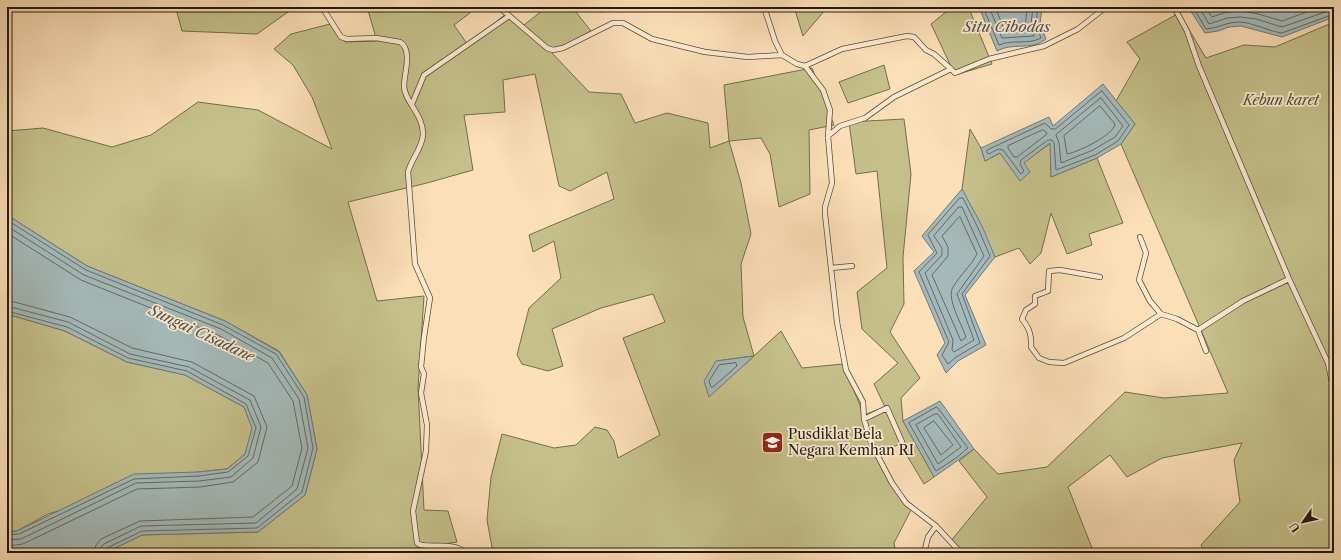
<svg xmlns="http://www.w3.org/2000/svg" width="1341" height="560" font-family="'Libre Caslon Text',serif">
  <rect width="100%" height="100%" fill="#fbdfb7"/>
  <filter id="stains"><feTurbulence type="fractalNoise" baseFrequency=".005" numOctaves="4"/><feColorMatrix values="0 0 0 0 .2 0 0 0 0 .09 0 0 0 0 .02 0 0 0 .5 -.17"/></filter>
  <radialGradient id="worn" r=".72"><stop offset=".6" stop-color="#630" stop-opacity="0"/><stop offset="1" stop-color="#630" stop-opacity=".3"/></radialGradient>
  <path fill="#c5c08a" stroke="#746d4e" fill-rule="evenodd" d="M210 7H295L257 34 182 31 176 9Z
    M367 7H467L470 13 454 25 468 45 507 13 524 25 547 7H572L591 31 552 53 589 92 621 94 635 123 667 113 708 123 710 148 729 141 724 85 812 68 834 125 809 130 810 194 779 207 770 154 761 138 729 141 741 183 751 234 741 264 743 317 754 356 781 331 802 368 843 364 864 415 885 407 874 384 898 363 862 329 857 292 887 268 877 171 856 174 849 122 904 119 911 174 903 257 904 304 890 332 920 378 901 398 903 421 934 477 924 484 900 444 877 453 911 510 894 543 896 553H493L487 520 491 477 502 434 554 448 576 445 595 427 607 430 614 441 618 458 660 435 623 338 665 322 653 294 601 308 552 329 563 366 548 371 522 364 517 355 529 308 561 278 554 241 533 252 529 235 614 199 607 172 570 191 559 186 535 74 503 80 505 112 464 115 473 170 427 183 348 202 377 301 424 296 418 388 424 510 448 511 457 542 417 548 418 553H105L142 535 258 532 305 495 317 449 307 395 279 351 225 321 87 266 7 215V131L43 128 112 147 151 135 198 102 258 110 332 149 312 97 293 65 274 49 291 34 334 23 345 42 377 41ZM753 356V357L709 396 705 382 717 361Z
    M597 7H627L600 12Z
    M794 7H825L826 9 803 36Z
    M952 7 970 11 992 64 955 75 931 24Z
    M1179 13 1206 58 1244 45 1275 47 1334 22V553H1205L1201 545 1240 502 1234 460 1242 443 1162 458 1127 477 1110 455 1068 487 1094 553H966L950 542 987 497 959 461 974 449 998 474 1047 467 1125 392 1164 398 1228 393 1121 144 1135 124 1116 101 1140 59 1127 42Z
    M884 65 890 89 848 103 839 82Z
    M970 129 981 148 985 161 1000 153 1023 163 1051 143V177L1097 158 1123 223 1089 234 1092 245 1067 254 1051 213 1041 253 1030 264 1019 248 995 257 962 189Z
    M7 314 65 331 127 362 185 375 244 407 253 428 245 454 227 469 198 472 48 514 17 531 7 532Z"/>
  <path fill="#a4baba" stroke="#717a77" d="M979 7H1042L1040 24 1046 39C1031 51 1013 42 997 51Z
    M1188 7H1334V17L1282 37 1241 26 1229 27 1218 31 1205 33Z
    M1103 84 1135 124 1121 144 1097 158 1051 177 1050 143 1024 163 1030 172 1020 181 1000 153 985 161 981 148 1049 117 1053 126Z
    M962 189 982 226 995 257 965 295 986 345 958 361 946 373 937 355 945 343 914 271 934 252 922 236Z
    M7 215 87 266 225 321 279 352 307 395 317 449 305 495 258 532 142 535 105 553H7V532L17 531 134 474 198 472 227 469 245 454 252 428 244 407 185 375 127 362 65 331 7 314Z
    M754 356 709 397 704 381 716 361Z
    M940 401 974 449 934 477 903 421Z"/>
  <g fill="none" stroke-linecap="round" stroke-linejoin="round">
    <path stroke="#646a66" stroke-width="1" d="M983 7 999 45C1013 39 1028 45 1041 38L1036 24 1038 7
      M989 7 1002 38 1034 36 1031 24 1033 7
      M995 7 1005 31 1025 30 1027 7
      M1193 7 1206 29C1218 28 1227 22 1240 22 1255 23 1267 31 1282 33L1334 14
      M1199 7 1209 24 1227 18 1241 17 1256 19 1282 27 1334 9
      M1205 7 1212 17 1226 12 1242 11 1258 14 1282 21 1320 7
      M1102 91 1129 125 1118 141 1095 155 1056 170 1054 143 1052 140H1048L1021 160 1020 164 1024 171 1021 174 1003 150 998 149 989 154 987 153V150L1045 123 1051 129H1055Z
      M1101 98 1123 126 1115 137 1093 150 1061 163 1059 143 1056 135Z
      M1100 106 1115 124C1114 135 1078 152 1067 154L1064 136Z
      M1043 130 1047 133 1046 135 1017 157H1014L1008 148V146Z
      M960 198H963L978 228 990 256 962 294 980 343 956 357 948 364 942 355 949 342 919 272 937 253 928 235Z
      M959 207H962L984 256 957 294 974 340 954 352 952 350 953 340 925 273 942 255V248L934 236Z
      M960 217 977 254C971 266 960 275 953 287 946 298 962 325 966 337L961 341 932 275 948 256V247L942 236 958 218Z
      M7 220 86 270 223 325 276 354 304 397 313 448 302 492 257 528 142 531 107 548 105 553
      M7 226 84 275 221 329 272 358 299 399 308 448 297 489 256 523 141 526 104 544 101 547 100 553
      M7 233 81 280 218 335 268 363 293 401 302 448 292 486 253 517 140 521 101 539 96 545 94 553
      M7 300 70 317 132 348 192 362 254 396 267 427 258 462 233 482 200 487 137 489 23 544 7 546
      M7 306 68 322 130 354 189 367 250 400 261 427 253 458 231 477 199 481 136 483 21 539 7 540
      M7 311 67 327 128 358 187 371 246 404 256 428 248 456 228 472 199 476 134 479 19 534 7 535
      M736 363 737 366 713 387H711L709 381 719 365Z
      M937 407 968 448 956 458 936 471 909 423Z
      M935 414H938L961 447 938 464 916 425Z
      M934 421 953 445 941 455 924 428Z"/>
    <defs>
      <path id="street" d="M322 7 341 37 347 39 376 38 400 42C413 50 404 74 404 86 404 101 424 115 423 135 422 148 411 160 408 172L415 264 430 298 424 337 421 367 424 374 421 393 427 425 426 451 413 511 417 543C425 550 452 540 466 553
        M499 7 547 48 553 50 563 48 613 23H623L652 39 705 52 748 57 782 55 797 64 805 66 842 49 907 36 914 37 926 50 934 54 951 69
        M764 7 775 41 782 55
        M1174 7 1187 31 1199 66 1289 279 1328 363 1334 392
        M805 66 823 90 830 110 828 136 832 183 825 207V214L837 322 846 370 863 402 864 419 871 443 892 483 906 503 936 526 961 553
        M412 104 424 75 509 16
        M828 136 840 126 865 118 894 97 951 69 955 73 989 59 1044 46 1078 29 1106 7
        M1140 237 1146 253 1139 280 1150 301 1161 314 1177 319 1198 330 1206 351
        M831 268 852 266
        M1100 277 1060 270 1049 271 1048 291 1035 296V304L1026 310 1022 319C1029 328 1032 335 1031 347L1039 358 1049 362 1064 363 1124 338 1161 314
        M1198 330 1243 301 1289 279
        M864 419 887 408 902 442
        M924 553 928 537 936 526"/>
    </defs>
    <use href="#street" stroke="#5a4b3c" stroke-width="6"/>
    <use href="#street" stroke="#fcead0" stroke-width="4.5"/>
  </g>
  <defs>
    <symbol id="school-square" viewBox="-11 -11 22 22"><rect x="-9" y="-9" width="18" height="18" rx="4" fill="#8f2418" stroke="#fcead0"/><path d="M0-5L7-2L0 1L-7-2ZM-4 1L0 2.5L4 1V4Q0 6-4 4Z" fill="#fff"/></symbol>
  </defs>
  <g fill-rule="evenodd">
    <use href="#school-square" x="760" y="430" width="25" height="25"/>
  </g>
  <g text-anchor="middle" dominant-baseline="central" stroke-width="3.5" stroke-linejoin="round" paint-order="stroke">
    <g font-size="14" font-style="italic" fill="#544c37" stroke="#fcead0">
      <text x="1281" y="100">Kebun karet</text>
    </g>
    <g font-size="14" fill="#241a13" stroke="#fcead0" text-anchor="start">
      <text x="788" y="434">Pusdiklat Bela<tspan x="788" dy="16">Negara Kemhan RI</tspan></text>
    </g>
    <g font-size="15" font-style="italic" fill="#51524d" stroke="#fcead0">
      <text x="1007" y="26">Situ Cibodas</text>
      <text transform="translate(202 333) rotate(25)">Sungai Cisadane</text>
    </g>
  </g>
  <rect width="1341" height="560" fill="none" stroke="#fbdfb7" stroke-width="24"/>
  <rect x="8" y="8" width="1325" height="544" fill="none" stroke="#241a13" stroke-width="2"/>
  <rect x="12" y="12" width="1317" height="536" fill="none" stroke="#241a13"/>
  <g transform="translate(1303 522) rotate(236)" stroke="#fcead0" stroke-width="3" paint-order="stroke">
  <path d="M0-3L7 15L0 10L-7 15Z" fill="#241a13"/>
  <text y="-6" font-size="11" font-weight="bold" text-anchor="middle" fill="#241a13">U</text>
  </g>
  <rect width="100%" height="100%" filter="url(#stains)"/>
  <rect width="100%" height="100%" fill="url(#worn)"/>
</svg>
